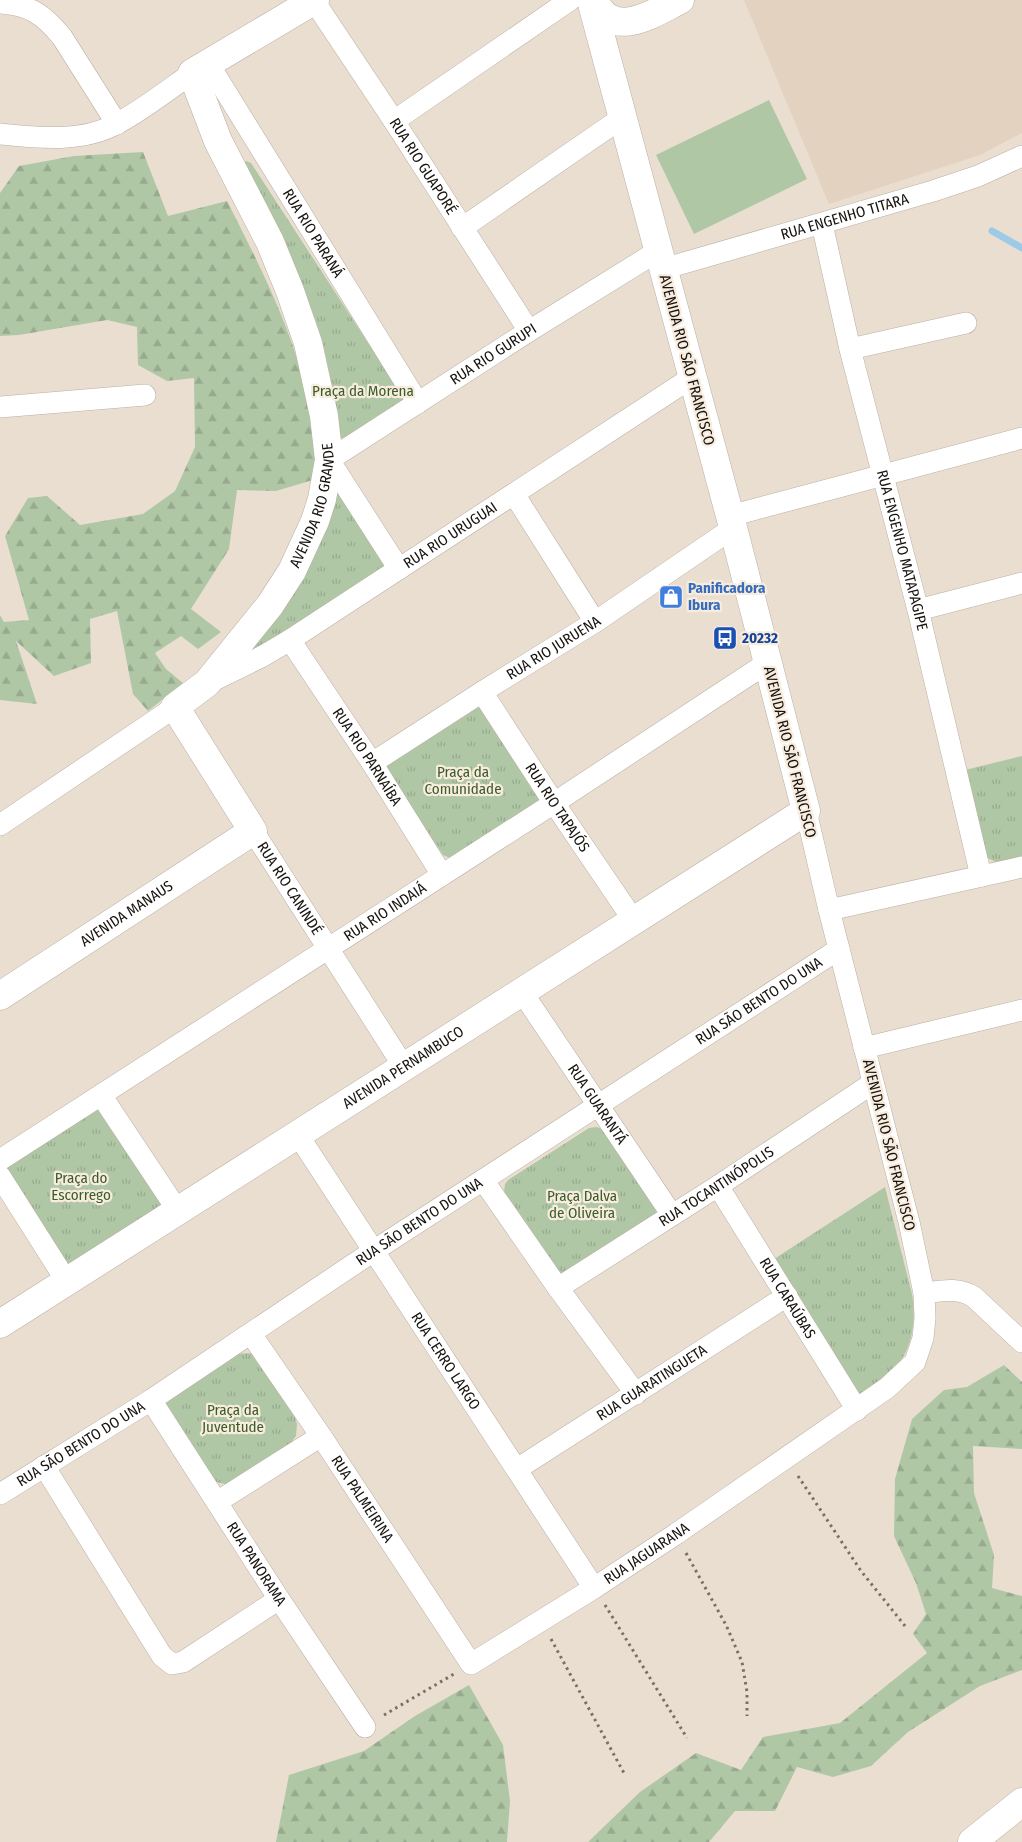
<svg xmlns="http://www.w3.org/2000/svg" width="1022" height="1842" font-family="'Fira Sans Condensed',sans-serif">
  <defs>
    <pattern id="forest-firs" width="22" height="20" patternUnits="userSpaceOnUse" patternTransform="scale(1.25)"><rect width="22" height="20" fill="#b0c7a6"/><path d="M5 1l3.5 6h-7zM16 11l3.5 6h-7z" fill="#97aa8e"/></pattern>
    <pattern id="park-tufts" width="24" height="20" patternUnits="userSpaceOnUse" patternTransform="scale(1.25)"><rect width="24" height="20" fill="#b0c7a6"/><path d="M3 7l-1-3M5 7V3M7 7l1-3M15 17l-1-3M17 17v-4M19 17l1-3" fill="none" stroke="#97aa8e"/></pattern>
  </defs>
  <rect width="100%" height="100%" fill="#eaded1"/>
  <path fill="#e3d2bf" d="M744 0H1022V133L980 155 829 204Z"/>
  <path fill="url(#forest-firs)" d="M143 152 168 216 227 201C260 266 294 332 309 403 314 427 314 454 316 479L276 491 237 490 229 549 191 609 221 632 198 649 181 636 155 653 166 669 183 683 148 711 133 694 117 611 90 619 91 663 54 676 16 641 37 704 0 700V615L4 622 29 620 5 536 28 498 47 496 80 525 143 514 175 491 195 447 194 378 167 381 138 365 137 327 107 320 19 335 0 336V193L19 166 74 156Z
    M1004 1365 1022 1382V1449L973 1446 974 1493 994 1555 992 1588 1022 1596V1670L980 1686 908 1732 871 1766 833 1777 797 1767 775 1811H735L709 1842H588L640 1792 696 1753 741 1770 763 1737 840 1723 927 1653 913 1634 926 1614 916 1583 894 1536 895 1479 912 1419 944 1390 967 1387Z
    M469 1685 503 1745 510 1801 507 1842H276L289 1775 364 1751 415 1716Z"/>
  <path fill="url(#park-tufts)" d="M246 161 251 163 404 398V402L345 438H340L337 436 330 377 324 348 318 328 307 299 244 163Z
    M330 481 389 564 252 652 251 647Z
    M478 707 482 708 539 795V800L450 858 443 855 386 770V762Z
    M1022 756V857L996 862 985 857 961 771Z
    M98 1110 161 1204 160 1208 70 1268 5 1173 6 1165Z
    M597 1127 603 1130 658 1212 566 1282 504 1192 505 1184 508 1180 589 1128Z
    M885 1187 912 1294C917 1323 912 1355 888 1375 879 1382 869 1389 859 1395L771 1261Z
    M249 1353 252 1354 294 1414 297 1424 296 1436 290 1444 234 1482 225 1484 216 1482 165 1404 167 1401 236 1354Z"/>
  <path fill="#b0c7a6" d="M769 100 807 179 694 234 656 155Z"/>
  <g fill="none" stroke-linecap="round" stroke-linejoin="round">
    <path stroke="#9dcae6" stroke-width="7" d="M992 231 1022 248"/>
    <defs>
      <g id="minor">
        <path id="s1" d="M314 1 394 121 529 331"/>
        <path d="M0 3C30 5 43 14 62 37L117 124"/>
        <path id="s2" d="M208 63 418 403"/>
        <path d="M394 121 570 0"/>
        <path d="M0 134C38 138 83 143 118 123 144 109 168 90 192 73"/>
        <path id="s3" d="M822 224 850 349 918 610 981 876"/>
        <path d="M462 228 623 117"/>
        <path id="s4" d="M663 269 933 191 978 176 1022 156"/>
        <path d="M850 349 966 323"/>
        <path d="M0 407 145 395"/>
        <path d="M514 494 595 622"/>
        <path d="M730 516 1022 438"/>
        <path id="s5" d="M399 569 329 460 529 331 658 251"/>
        <path d="M918 610 1022 583"/>
        <path id="s6" d="M290 640 372 763 442 875"/>
        <path id="s7" d="M210 682 263 656 290 640 691 378"/>
        <path id="s8" d="M482 692 554 803 634 921"/>
        <path id="s9" d="M372 763 482 692 595 622 733 528"/>
        <path d="M0 825 175 707"/>
        <path id="s10" d="M253 831 404 1067"/>
        <path d="M829 910 1022 867"/>
        <path id="s11" d="M522 992 672 1215"/>
        <path d="M864 1048 1022 1010"/>
        <path d="M101 1095 178 1211"/>
        <path id="s12" d="M298 1135 594 1588"/>
        <path id="s13" d="M0 1160 554 803 767 663"/>
        <path d="M0 1176 67 1282"/>
        <path d="M483 1180 558 1288 636 1394"/>
        <path id="s14" d="M718 1186 857 1410"/>
        <path id="s15" d="M558 1288 718 1186 873 1083"/>
        <path d="M924 1293C942 1291 958 1287 974 1297L1022 1342"/>
        <path id="s16" d="M251 1334 321 1436 471 1664 594 1588 676 1534 887 1388 915 1362 923 1338 925 1318 924 1293 909 1222 829 910 806 811"/>
        <path id="s17" d="M151 1400 279 1599 365 1727"/>
        <path d="M44 1466 162 1656 172 1664 183 1662 279 1599"/>
        <path id="s18" d="M517 1469 787 1296"/>
        <path id="s19" d="M0 1494 151 1400 375 1250 839 949"/>
        <path d="M217 1502 321 1436"/>
      </g>
      <g id="secondary">
        <path d="M594 0C613 41 652 14 680 0"/>
        <path id="s20" d="M0 996 253 831 175 707 207 683 270 605 292 571 315 521 322 499 329 460 324 416 308 343 290 291 270 242 218 141 192 73 315 0"/>
        <path id="s21" d="M0 1324 806 811 730 516 591 0"/>
      </g>
      <path id="trunk" d="M972 1842 1022 1802"/>
    </defs>
    <use href="#minor" stroke="#baafa2" stroke-width="22"/>
    <use href="#secondary" stroke="#baafa2" stroke-width="29"/>
    <use href="#trunk" stroke="#baafa2" stroke-width="29"/>
    <path stroke="#787068" stroke-width="3" stroke-dasharray="2.5 4" stroke-linecap="butt" d="M798 1476 861 1571 905 1626
      M686 1553 726 1625 742 1662 747 1692V1716
      M605 1605 687 1738
      M551 1639 625 1775
      M384 1715 454 1674"/>
    <use href="#minor" stroke="#fff" stroke-width="21"/>
    <use href="#secondary" stroke="#fff" stroke-width="28"/>
    <use href="#trunk" stroke="#fff" stroke-width="28"/>
  </g>
  <defs>
    <symbol id="shop-square" viewBox="-11 -11 22 22"><rect x="-9" y="-9" width="18" height="18" rx="4" fill="#3f7fe0" stroke="#f7ecde"/><path d="M-5-2.5h2.3a2.7 3.5 0 0 1 5.4 0H5L5.5 6h-11ZM-1.5-2.5h3a1.5 2.3 0 0 0-3 0Z" fill="#fff"/></symbol>
    <symbol id="bus-square" viewBox="-11 -11 22 22"><rect x="-9" y="-9" width="18" height="18" rx="4" fill="#1a4fb4" stroke="#f7ecde"/><path d="M-5-6H5V4H4V6H2V4H-2V6H-4V4H-5ZM-3.5-4V0h7V-4ZM-3.5 1.2v1.5H-2V1.2ZM2 1.2v1.5H3.5V1.2Z" fill="#fff"/></symbol>
  </defs>
  <g fill-rule="evenodd">
    <use href="#shop-square" x="657" y="583" width="28" height="28"/>
    <use href="#bus-square" x="711" y="624" width="28" height="28"/>
  </g>
  <g text-anchor="middle" dominant-baseline="central" stroke-width="4.5" stroke-linejoin="round" paint-order="stroke">
    <g font-size="15" fill="#16120e" stroke="#f7ecde">
      <text stroke="none"><textPath href="#s1" startOffset="198">RUA RIO GUAPORÉ</textPath></text>
      <text stroke="none"><textPath href="#s4" startOffset="189">RUA ENGENHO TITARA</textPath></text>
      <text stroke="none"><textPath href="#s2" startOffset="200">RUA RIO PARANÁ</textPath></text>
      <text stroke="none"><textPath href="#s5" startOffset="325">RUA RIO GURUPI</textPath></text>
      <text transform="translate(687 360) rotate(75)">AVENIDA RIO SÃO FRANCISCO</text>
      <text stroke="none"><textPath href="#s20" startOffset="699">AVENIDA RIO GRANDE</textPath></text>
      <text stroke="none"><textPath href="#s7" startOffset="282">RUA RIO URUGUAI</textPath></text>
      <text stroke="none"><textPath href="#s3" startOffset="336">RUA ENGENHO MATAPAGIPE</textPath></text>
      <text stroke="none"><textPath href="#s9" startOffset="215">RUA RIO JURUENA</textPath></text>
      <text transform="translate(790 752) rotate(76)">AVENIDA RIO SÃO FRANCISCO</text>
      <text stroke="none"><textPath href="#s6" startOffset="140">RUA RIO PARNAÍBA</textPath></text>
      <text stroke="none"><textPath href="#s8" startOffset="138">RUA RIO TAPAJÓS</textPath></text>
      <text stroke="none"><textPath href="#s10" startOffset="68">RUA RIO CANINDÉ</textPath></text>
      <text stroke="none"><textPath href="#s13" startOffset="458">RUA RIO INDAIÁ</textPath></text>
      <text stroke="none"><textPath href="#s20" startOffset="151">AVENIDA MANAUS</textPath></text>
      <text stroke="none"><textPath href="#s19" startOffset="905">RUA SÃO BENTO DO UNA</textPath></text>
      <text stroke="none"><textPath href="#s21" startOffset="478">AVENIDA PERNAMBUCO</textPath></text>
      <text stroke="none"><textPath href="#s11" startOffset="135">RUA GUARANTÁ</textPath></text>
      <text transform="translate(889 1145) rotate(76)">AVENIDA RIO SÃO FRANCISCO</text>
      <text stroke="none"><textPath href="#s15" startOffset="188">RUA TOCANTINÓPOLIS</textPath></text>
      <text stroke="none"><textPath href="#s19" startOffset="500">RUA SÃO BENTO DO UNA</textPath></text>
      <text stroke="none"><textPath href="#s14" startOffset="132">RUA CARAÚBAS</textPath></text>
      <text stroke="none"><textPath href="#s12" startOffset="270">RUA CERRO LARGO</textPath></text>
      <text stroke="none"><textPath href="#s18" startOffset="160">RUA GUARATINGUETA</textPath></text>
      <text stroke="none"><textPath href="#s19" startOffset="95">RUA SÃO BENTO DO UNA</textPath></text>
      <text stroke="none"><textPath href="#s16" startOffset="199">RUA PALMEIRINA</textPath></text>
      <text stroke="none"><textPath href="#s16" startOffset="604">RUA JAGUARANA</textPath></text>
      <text stroke="none"><textPath href="#s17" startOffset="195">RUA PANORAMA</textPath></text>
    </g>
    <g font-size="15" fill="#3a5d27" stroke="#f7ecde">
      <text x="363" y="391">Praça da Morena</text>
      <text x="463" y="772">Praça da<tspan x="463" dy="17">Comunidade</tspan></text>
      <text x="81" y="1178">Praça do<tspan x="81" dy="17">Escorrego</tspan></text>
      <text x="582" y="1196">Praça Dalva<tspan x="582" dy="17">de Oliveira</tspan></text>
      <text x="233" y="1410">Praça da<tspan x="233" dy="17">Juventude</tspan></text>
    </g>
    <g font-size="15" font-weight="bold" fill="#366cbe" stroke="#f7ecde" text-anchor="start">
      <text x="688" y="588">Panificadora<tspan x="688" dy="17">Ibura</tspan></text>
    </g>
    <g font-size="15" font-weight="bold" fill="#164399" stroke="#f7ecde" text-anchor="start">
      <text x="742" y="638">20232</text>
    </g>
  </g>
</svg>
